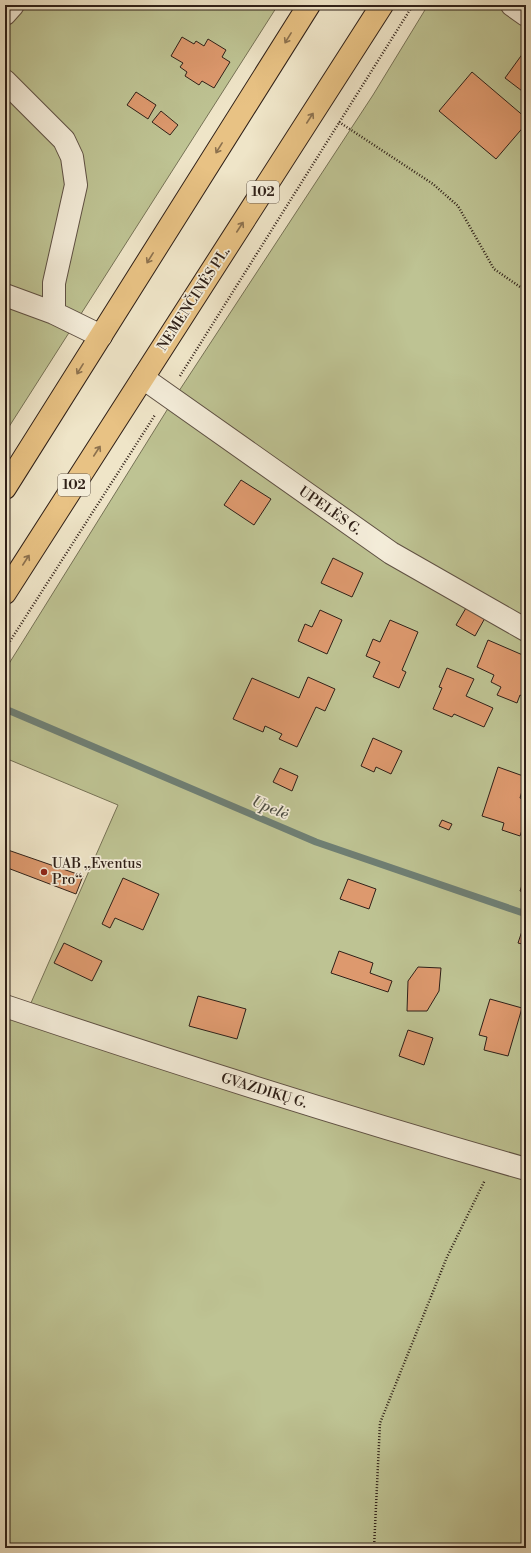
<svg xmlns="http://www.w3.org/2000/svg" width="531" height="1553" font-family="'Libre Bodoni',serif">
  <rect width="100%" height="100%" fill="#efe5c8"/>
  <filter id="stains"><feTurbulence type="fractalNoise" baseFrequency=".005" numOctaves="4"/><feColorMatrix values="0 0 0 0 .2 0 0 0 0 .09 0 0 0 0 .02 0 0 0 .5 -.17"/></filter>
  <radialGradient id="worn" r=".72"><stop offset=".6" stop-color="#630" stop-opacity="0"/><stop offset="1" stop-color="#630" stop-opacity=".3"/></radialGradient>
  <path fill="#bec393" stroke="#767256" d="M5 5H278L5 433Z
    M428 5H526V1548H5V1015L23 1021 118 805 5 758V670L177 394 373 95Z"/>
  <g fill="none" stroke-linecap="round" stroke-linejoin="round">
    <path stroke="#6f7f74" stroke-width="7" d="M10 711 316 842 526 914"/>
  </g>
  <path fill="#dd996e" stroke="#2f2018" d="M182 37 194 44 196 41 204 46 208 39 226 50 222 57 230 62 214 88 202 81 199 85 185 76 187 72 180 67 183 63 171 56Z
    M526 49V94L505 78Z
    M472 72 526 118V124L496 159 439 111Z
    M136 92 156 105 148 119 127 105Z
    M161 111 178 125 170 135 152 122Z
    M241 480 271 499 254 525 224 505Z
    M333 558 363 573 352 597 321 583Z
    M466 608 485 618 475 636 456 625Z
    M320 610 342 620 327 654 298 641 305 624 312 627Z
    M390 620 418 632 402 670 406 672 399 688 373 677 380 662 366 656 373 639 380 642Z
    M488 640 525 656 522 662 526 664V698L520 695 517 703 497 695 501 687 491 682 494 675 477 667Z
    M447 668 474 679 466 696 493 708 484 727 454 714 452 717 433 709 442 688 439 687Z
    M308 677 335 689 325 711 316 707 297 747 279 739 282 734 265 726 263 732 233 719 252 678 299 698Z
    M373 738 402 751 391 774 376 767 374 772 361 766Z
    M498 767 526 777 520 798 526 800V818L520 836 502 830 504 823 482 816Z
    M280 768 298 776 292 791 273 782Z
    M442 820 452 824 449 830 439 826Z
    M5 849 83 876 76 894 5 867Z
    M526 874V893L520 891Z
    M123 878 159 894 143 930 115 918 110 928 102 924Z
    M348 879 376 889 369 909 340 899Z
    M523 928 526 929V945L518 943Z
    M64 943 102 961 92 981 54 963Z
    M339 951 373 963 370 973 392 981 388 992 331 973Z
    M418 967 441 968 439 991 427 1011H407L408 981Z
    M198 996 246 1009 237 1039 189 1026Z
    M490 999 522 1008 508 1056 484 1050 487 1037 479 1035Z
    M408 1030 433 1038 424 1065 399 1056Z"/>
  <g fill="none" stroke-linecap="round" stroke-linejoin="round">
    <defs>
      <path id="minor" d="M512 5 526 15
        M5 14 13 5
        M5 81 64 140 72 157 76 185 54 283V313
        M5 295 54 313 101 336
        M143 378 391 553 526 630
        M5 1006C177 1064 351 1119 526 1169"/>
      <path id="major" d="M5 488 309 5
        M5 593 382 5"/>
    </defs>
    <use href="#minor" stroke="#5f5144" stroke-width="24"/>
    <use href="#major" stroke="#2f2018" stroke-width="24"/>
    <path stroke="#2f2018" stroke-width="2.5" stroke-dasharray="1 2" stroke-linecap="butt" d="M339 122 433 184 458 206 494 269 526 291
      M180 376 413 5
      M5 649 155 415
      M374 1548 380 1423 447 1257 485 1180"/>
    <use href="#minor" stroke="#f5eedb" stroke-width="22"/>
    <use href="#major" stroke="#e8c284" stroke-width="22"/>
  </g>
  <defs><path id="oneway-shaft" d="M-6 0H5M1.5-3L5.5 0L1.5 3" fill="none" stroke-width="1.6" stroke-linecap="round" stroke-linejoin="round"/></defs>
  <g stroke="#8c714e">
    <use href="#oneway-shaft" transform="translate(288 38) rotate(122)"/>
    <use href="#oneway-shaft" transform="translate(310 118) rotate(-57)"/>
    <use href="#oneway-shaft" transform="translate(219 148) rotate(122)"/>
    <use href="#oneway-shaft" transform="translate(240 227) rotate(-57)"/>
    <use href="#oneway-shaft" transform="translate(150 258) rotate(122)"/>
    <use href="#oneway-shaft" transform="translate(80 369) rotate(122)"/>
    <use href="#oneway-shaft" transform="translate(97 451) rotate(-57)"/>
    <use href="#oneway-shaft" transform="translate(26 560) rotate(-57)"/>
  </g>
  <circle fill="#8f2418" stroke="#f5eedb" stroke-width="1.5" cx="44" cy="872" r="4"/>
  <g text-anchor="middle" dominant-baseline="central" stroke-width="3.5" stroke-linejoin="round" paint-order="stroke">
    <g fill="#f5eedb" stroke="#6a5e52" stroke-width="1">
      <rect x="247" y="181" width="32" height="22" rx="3"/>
      <rect x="58" y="474" width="32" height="22" rx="3"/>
    </g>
    <g font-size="13" font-weight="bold" fill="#2f2018">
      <text x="263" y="192">102</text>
      <text x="74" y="485">102</text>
    </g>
    <g font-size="14" fill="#2f2018" stroke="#f5eedb">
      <text transform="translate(194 299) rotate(-57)">NEMENČINĖS PL.</text>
      <text transform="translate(330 511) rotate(35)">UPELĖS G.</text>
      <text transform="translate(264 1091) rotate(17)">GVAZDIKŲ G.</text>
    </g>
    <g font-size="14" fill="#2f2018" stroke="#f5eedb" text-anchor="start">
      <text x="52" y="864">UAB „Eventus<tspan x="52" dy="16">Pro“</tspan></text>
    </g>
    <g font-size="15" font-style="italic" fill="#4f5046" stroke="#f5eedb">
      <text transform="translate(270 808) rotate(23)">Upelė</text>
    </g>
  </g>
  <rect width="531" height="1553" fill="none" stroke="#efe5c8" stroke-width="20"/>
  <rect x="6" y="6" width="519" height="1541" fill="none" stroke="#2f2018" stroke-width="2"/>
  <rect x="10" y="10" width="511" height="1533" fill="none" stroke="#2f2018"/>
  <rect width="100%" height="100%" filter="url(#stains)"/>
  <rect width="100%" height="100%" fill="url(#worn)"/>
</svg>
